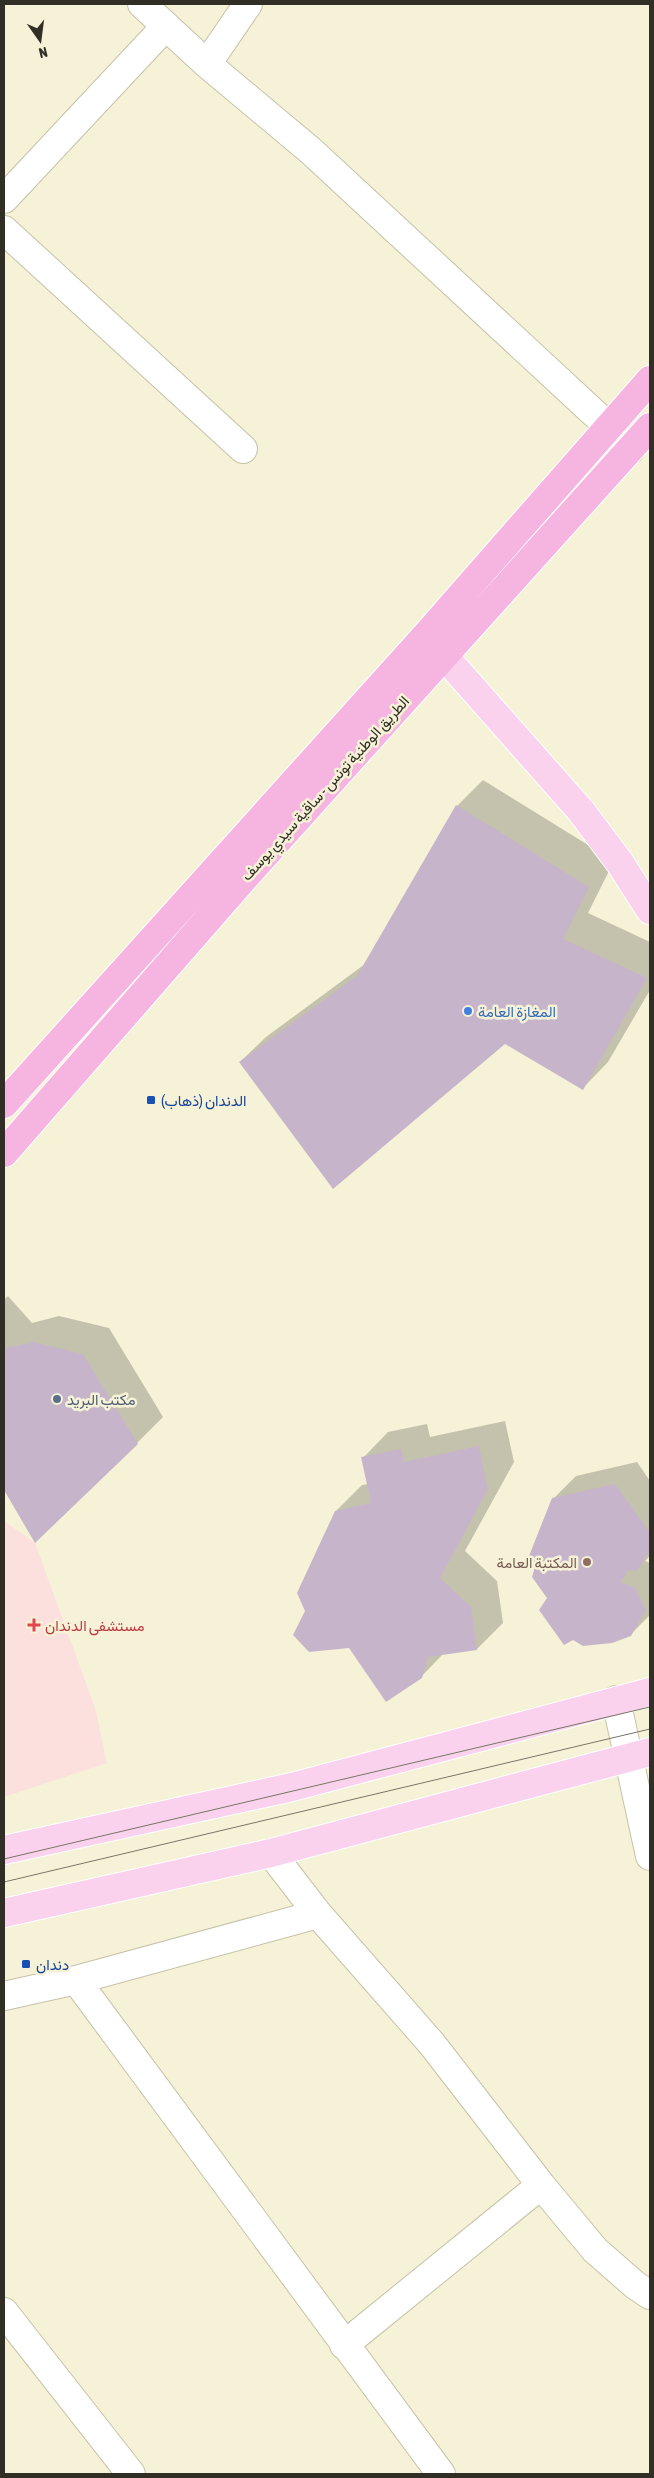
<svg xmlns="http://www.w3.org/2000/svg" width="654" height="2478" font-family="'Asap Condensed',Vazirmatn,sans-serif">
  <rect width="100%" height="100%" fill="#f6f2d8"/>
  <path fill="#fbe0dd" d="M4 1521 35 1543 95 1708 107 1763 4 1797Z"/>
  <path fill="#0003" d="M483 780 614 861 588 913 650 942V990L608 1062 583 1088 505 1042 240 1062 266 1037 365 964 457 806Z
    M8 1296 32 1323 59 1316 109 1328 163 1417 137 1443 12 1503 4 1487V1300Z
    M505 1421 514 1462 465 1551 497 1581 503 1623 477 1649 444 1653 421 1677 307 1611 336 1511 362 1485 368 1484 363 1458 388 1432 427 1424 430 1437Z
    M637 1462 650 1481V1556L645 1561 650 1563V1615L630 1635 553 1499 576 1476Z"/>
  <path fill="#c6b5ca" d="M456 805 589 887 563 939 647 978 583 1090 505 1044 333 1189 239 1062 357 976Z
    M33 1342 83 1354 138 1444 35 1543 4 1490V1345L6 1348Z
    M479 1446 488 1489 440 1578 471 1607 477 1650 428 1657 422 1678 386 1702 349 1648 309 1652 293 1635 305 1611 297 1593 335 1511 371 1503 361 1457 401 1449 404 1462Z
    M615 1484 650 1533V1550L637 1571 628 1570 621 1582 635 1588 646 1610 631 1636 612 1643 583 1646 573 1640 564 1645 539 1610 547 1598 532 1577 535 1567 529 1556 552 1498Z"/>
  <g fill="none" stroke-linecap="round" stroke-linejoin="round">
    <defs>
      <path id="minor" d="M142 4 207 64 311 151 608 426 630 450
        M207 64 248 4
        M4 199 166 26
        M4 230 243 449
        M616 1700 650 1856
        M271 1853 318 1914 432 2044 541 2185 595 2250 635 2285 650 2295
        M76 1980 441 2474
        M4 1996 76 1980 318 1914
        M4 2312 131 2474
        M344 2345 541 2185"/>
      <path id="major" d="M431 637 444 656 581 811 620 863 650 910
        M4 1850 292 1787 650 1692
        M4 1913 271 1853 650 1752"/>
      <path id="highway" d="M4 1104 428 633 650 380
        M4 1153 245 877 650 427"/>
    </defs>
    <use href="#minor" stroke="#c6c2a8" stroke-width="30"/>
    <use href="#major" stroke="#fff" stroke-width="30"/>
    <use href="#highway" stroke="#fff" stroke-width="30"/>
    <use href="#minor" stroke="#fff" stroke-width="28"/>
    <use href="#major" stroke="#fad2ed" stroke-width="28"/>
    <use href="#highway" stroke="#f6b4e1" stroke-width="28"/>
    <path stroke="#797666" stroke-width="1" d="M4 1859 650 1707
      M4 1882 650 1729"/>
  </g>
  <circle fill="#3f7fe0" stroke="#f6f2d8" stroke-width="2" cx="468" cy="1011" r="5"/>
  <g fill="#1a4fb4" stroke="#f6f2d8" stroke-width="2">
    <rect x="146" y="1095" width="10" height="10" rx="2.5"/>
    <rect x="21" y="1959" width="10" height="10" rx="2.5"/>
  </g>
  <circle fill="#5c6f8a" stroke="#f6f2d8" stroke-width="2" cx="57" cy="1399" r="5"/>
  <circle fill="#8d6e63" stroke="#f6f2d8" stroke-width="2" cx="587" cy="1562" r="5"/>
  <path fill="#e0444e" stroke="#f6f2d8" stroke-width="2" d="M31.5 1617.5h5v5h5v5h-5v5h-5v-5h-5v-5h5z"/>
  <g text-anchor="middle" dominant-baseline="central" stroke-width="5" stroke-linejoin="round" paint-order="stroke">
    <g font-size="15" fill="#312f25" stroke="#f6f2d8">
      <text transform="translate(325 788) rotate(-48)">الطريق الوطنية تونس - ساقية سيدي يوسف</text>
    </g>
    <g font-size="15" fill="#366cbe" stroke="#f6f2d8" text-anchor="start">
      <text x="478" y="1011">المغازة العامة</text>
    </g>
    <g font-size="15" fill="#164399" stroke="#f6f2d8" text-anchor="start">
      <text x="161" y="1100">الدندان (ذهاب)</text>
      <text x="36" y="1964">دندان</text>
    </g>
    <g font-size="15" fill="#4e5e75" stroke="#f6f2d8" text-anchor="start">
      <text x="67" y="1399">مكتب البريد</text>
    </g>
    <g font-size="15" fill="#785e54" stroke="#f6f2d8" text-anchor="end">
      <text x="577" y="1562">المكتبة العامة</text>
    </g>
    <g font-size="15" fill="#be3a42" stroke="#f6f2d8" text-anchor="start">
      <text x="45" y="1625">مستشفى الدندان</text>
    </g>
  </g>
  <rect width="654" height="2478" fill="none" stroke="#312f25" stroke-width="10"/>
  <g transform="translate(40 40) rotate(166)" stroke="#f6f2d8" stroke-width="4" paint-order="stroke">
  <path d="M0-4L9 19L0 12L-9 19Z" fill="#312f25"/>
  <text y="-8" font-size="14" font-weight="bold" text-anchor="middle" fill="#312f25">N</text>
  </g>
</svg>
